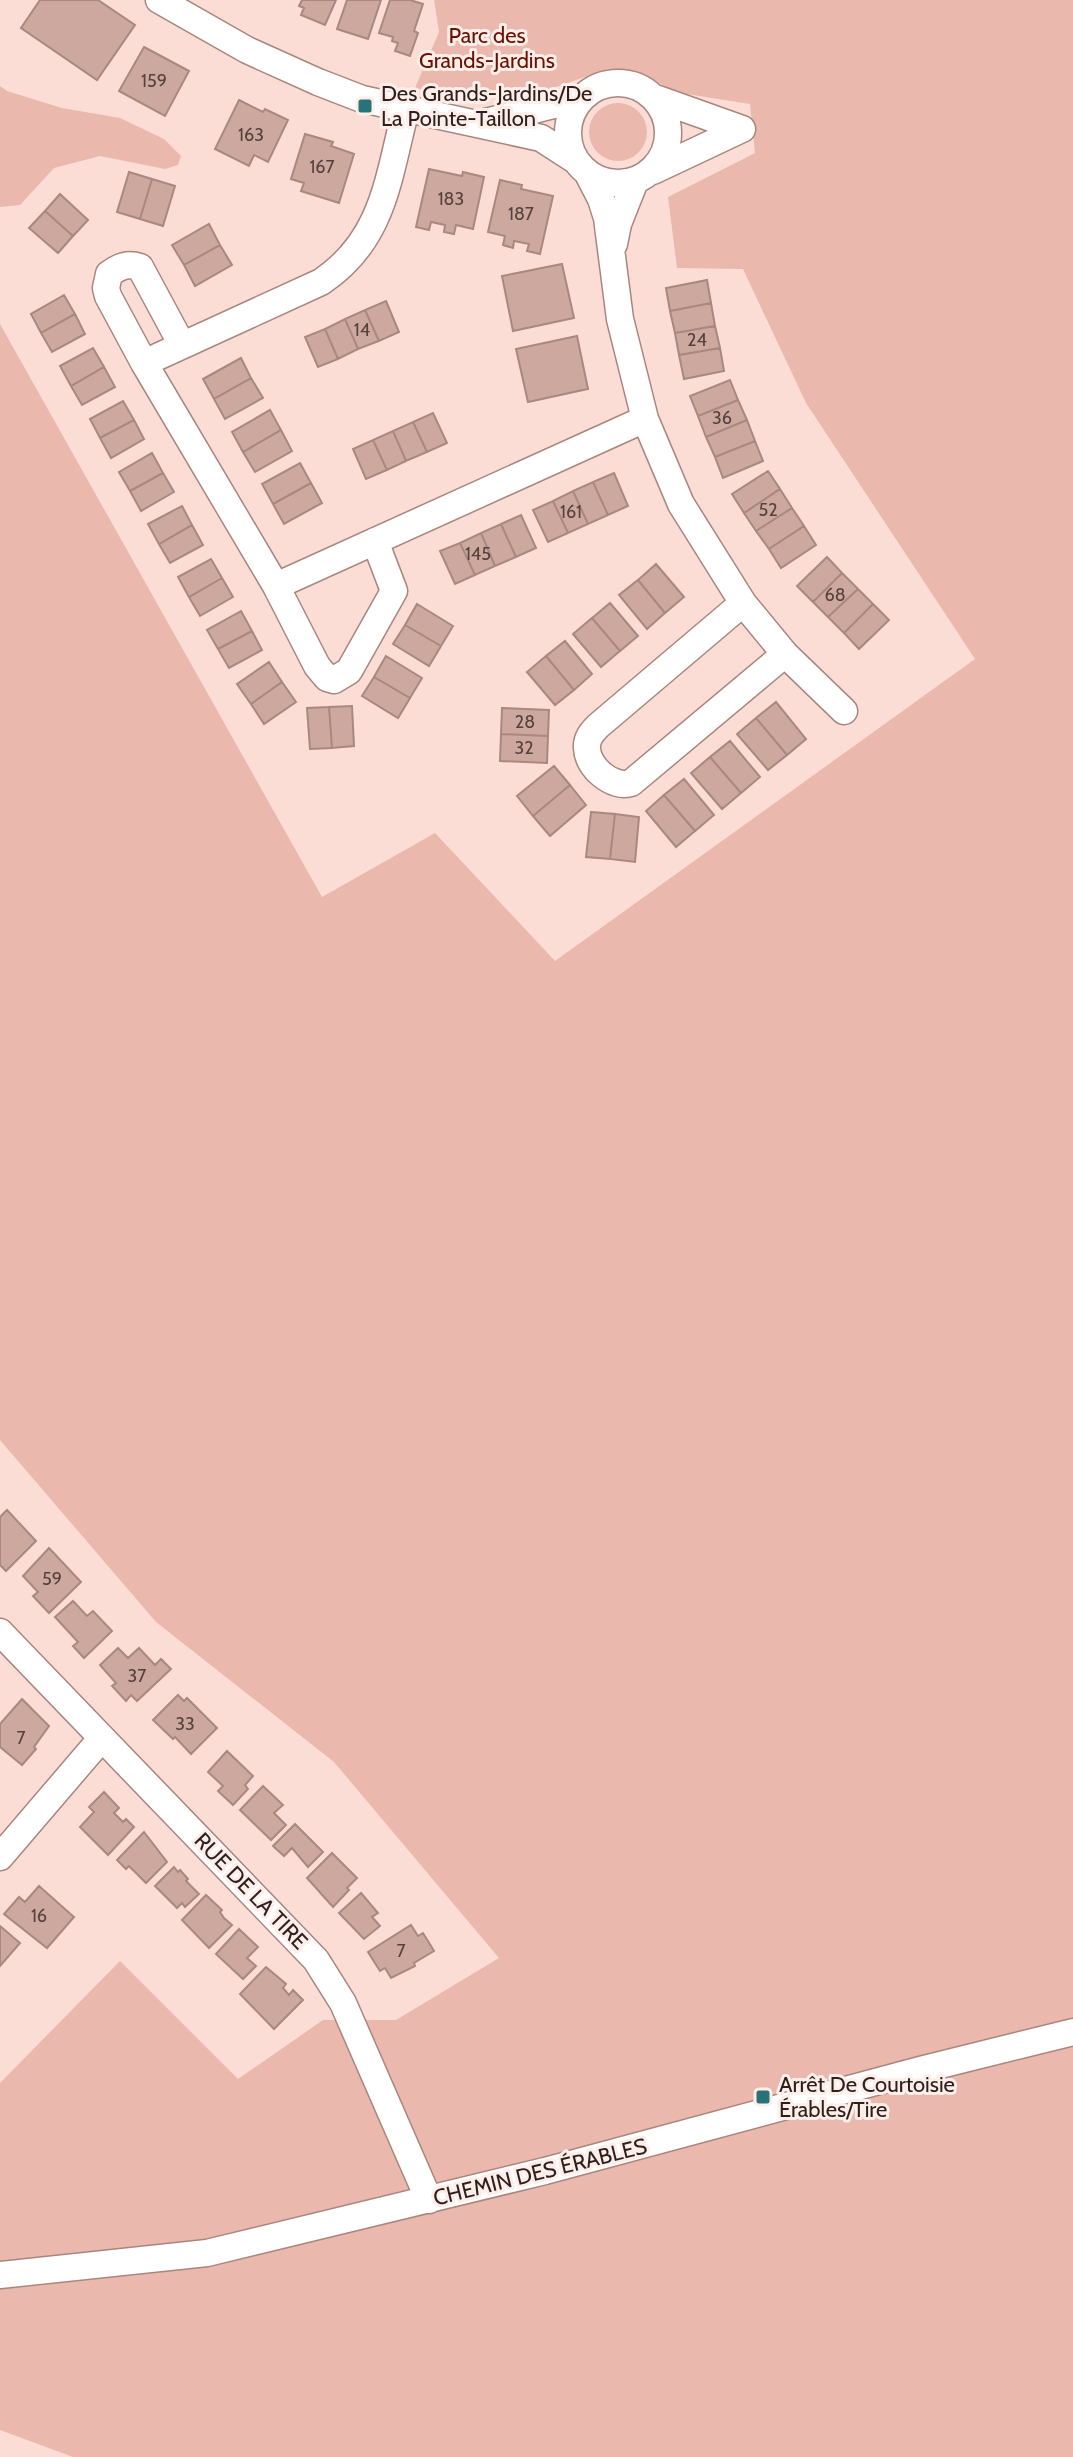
<svg xmlns="http://www.w3.org/2000/svg" width="1073" height="2457" font-family="Cabin,sans-serif">
  <rect width="100%" height="100%" fill="#fcddd5"/>
  <path fill="#eab8ac" d="M434 0H1073V2457H73L0 2430V2083L120 1961 238 2079 323 2020H396L499 1958 334 1762 156 1622 0 1440V324L322 897 435 833 555 961 975 659 806 403 743 269 677 268 668 197 755 153 750 104 674 92 647 75 608 69 536 94 478 99 415 88 439 32Z
    M0 86 7 91 62 108 120 118 164 139 181 156 178 165 165 169 100 156 54 168 20 205 0 207Z
    M589 132a29 29 0 1 1 58 0a29 29 0 1 1-58 0Z"/>
  <path fill="#cca89f" stroke="#aa877f" stroke-width="2" d="M40 0H98L135 25 97 80 21 28Z
    M302 0H336L325 25 301 15 304 8 299 6Z
    M347 0H381L368 39 337 29Z
    M390 0H410L423 4 414 31 418 33 410 56 395 51 398 43 392 41 393 37 379 33Z
    M144 47 189 71 165 116 119 91Z
    M239 100 263 112 265 109 288 120 268 162 254 155 249 166 215 149Z
    M305 134 333 142 331 146 354 154 339 203 301 191 304 183 291 179Z
    M429 169 462 176 463 172 484 177 473 229 456 225 454 234 444 232 445 225 431 222 429 230 416 227Z
    M129 172 152 179 140 219 117 212Z
    M152 179 175 186 163 226 140 219Z
    M500 180 522 185 521 189 553 196 540 254 527 251 529 244 514 241 513 248 503 245 505 236 488 232Z
    M60 194 88 220 73 236 45 211Z
    M45 211 73 236 58 253 29 228Z
    M209 224 220 245 184 265 172 245Z
    M220 245 232 265 195 286 184 265Z
    M562 264 574 318 513 331 502 276Z
    M707 280 711 303 670 311 666 288Z
    M64 295 75 314 41 333 31 314Z
    M386 301 399 332 379 341 365 310Z
    M711 303 715 326 675 333 670 311Z
    M365 310 379 341 358 349 345 319Z
    M75 314 85 334 52 352 41 333Z
    M345 319 358 349 338 359 325 329Z
    M715 326 720 348 679 355 675 333Z
    M325 329 338 359 318 367 305 337Z
    M577 336 588 389 528 402 516 349Z
    M93 348 104 367 71 386 60 366Z
    M720 348 724 371 684 379 679 355Z
    M241 358 251 378 214 399 203 379Z
    M104 367 115 387 82 405 71 386Z
    M251 378 263 398 225 419 214 399Z
    M730 380 738 400 698 416 690 396Z
    M738 400 747 420 706 437 698 416Z
    M123 401 134 420 100 438 90 419Z
    M270 410 281 430 243 452 232 432Z
    M433 413 447 443 427 452 413 422Z
    M134 420 144 439 111 458 100 438Z
    M747 420 755 441 715 457 706 437Z
    M413 422 427 452 406 461 393 431Z
    M281 430 292 451 255 472 243 452Z
    M393 431 406 461 387 470 373 440Z
    M373 440 387 470 366 479 353 449Z
    M755 441 763 461 723 478 715 457Z
    M152 453 163 473 130 491 119 472Z
    M300 463 311 483 273 504 262 484Z
    M768 471 780 489 744 513 732 494Z
    M163 473 174 492 141 511 130 491Z
    M614 473 628 506 608 515 593 482Z
    M593 482 608 515 588 524 573 491Z
    M311 483 322 503 284 524 273 504Z
    M780 489 792 508 756 531 744 513Z
    M573 491 588 524 568 533 553 501Z
    M553 501 568 533 548 542 533 510Z
    M182 506 192 525 159 544 148 524Z
    M792 508 804 526 769 549 756 531Z
    M521 515 536 548 516 557 501 524Z
    M501 524 516 557 495 566 481 533Z
    M192 525 203 545 170 563 159 544Z
    M804 526 816 545 781 568 769 549Z
    M481 533 495 566 475 575 460 543Z
    M460 543 475 575 455 584 440 551Z
    M827 557 842 573 813 602 797 586Z
    M211 559 222 578 189 597 178 577Z
    M656 564 684 597 665 613 638 580Z
    M842 573 858 589 828 617 813 602Z
    M222 578 233 597 200 616 189 597Z
    M638 580 665 613 647 629 619 595Z
    M858 589 873 604 844 633 828 617Z
    M610 603 638 636 620 651 592 618Z
    M417 604 453 626 441 646 405 625Z
    M873 604 889 620 859 649 844 633Z
    M241 611 252 631 218 649 207 630Z
    M592 618 620 651 601 667 573 634Z
    M405 625 441 646 429 666 393 644Z
    M252 631 262 650 229 668 218 649Z
    M565 641 592 674 574 690 546 656Z
    M386 656 422 678 410 698 374 677Z
    M546 656 574 690 555 705 527 672Z
    M269 662 282 682 251 704 237 684Z
    M374 677 410 698 398 718 362 696Z
    M282 682 296 702 264 724 251 704Z
    M776 702 806 739 787 755 756 718Z
    M352 706 354 746 332 748 329 707Z
    M329 707 332 748 310 749 307 708Z
    M502 708 549 710 548 736 501 734Z
    M756 718 787 755 768 770 737 734Z
    M501 734 548 736 547 763 500 761Z
    M730 741 760 777 741 793 710 757Z
    M710 757 741 793 722 809 691 773Z
    M554 766 570 785 533 816 517 796Z
    M684 779 714 815 695 831 664 795Z
    M570 785 586 805 550 836 533 816Z
    M664 795 695 831 676 847 646 811Z
    M591 812 615 814 610 859 586 857Z
    M615 814 639 817 635 862 610 859Z
    M7 1510 36 1541 6 1571 0 1565V1517Z
    M49 1548 81 1582 49 1613 33 1596 38 1592 23 1576Z
    M73 1601 87 1616 93 1611 112 1631 84 1658 73 1646 78 1642 55 1617Z
    M118 1648 128 1658 139 1648 155 1665 161 1659 171 1669 137 1701 131 1695 126 1701 112 1686 116 1683 100 1665Z
    M178 1695 184 1701 187 1698 217 1728 191 1754 175 1737 173 1739 153 1720Z
    M22 1699 49 1726 34 1747 36 1749 22 1765 0 1747V1724Z
    M227 1751 253 1776 245 1785 248 1789 233 1805 218 1791 223 1786 208 1772Z
    M263 1786 283 1805 274 1813 286 1825 271 1840 240 1810Z
    M104 1792 119 1808 114 1813 123 1822 126 1819 134 1827 108 1855 80 1827 94 1812 89 1807Z
    M295 1824 323 1852 308 1867 292 1848 284 1856 273 1846Z
    M144 1832 167 1862 146 1883 129 1866 126 1869 117 1860Z
    M332 1853 357 1878 347 1888 349 1890 333 1907 307 1878Z
    M174 1867 178 1872 180 1870 188 1879 186 1881 199 1894 185 1907 182 1903 177 1908 155 1886Z
    M39 1886 74 1917 47 1948 4 1914 19 1897 25 1902Z
    M361 1893 378 1913 372 1917 380 1926 364 1939 339 1913Z
    M206 1895 222 1910 220 1912 224 1918 232 1925 209 1948 182 1920Z
    M411 1925 418 1936 423 1933 434 1951 414 1963 415 1966 391 1978 385 1968 380 1971 368 1952Z
    M0 1926 20 1943 0 1966Z
    M239 1929 258 1947 247 1958 256 1966 243 1979 216 1954Z
    M266 1967 286 1984 283 1988 289 1995 293 1990 303 2000 274 2029 240 1994Z"/>
  <g fill="none" stroke-linecap="round" stroke-linejoin="round">
    <defs>
      <path id="minor" d="M159 0 247 50 318 82 362 99 541 138 575 160
        M568 133a50 50 0 1 1 100 0a50 50 0 1 1-100 0Z
        M655 98 742 129
        M485 122 582 98
        M653 171 742 129
        M587 172 601 199 607 218 620 319 645 419 681 504 743 603 785 654 844 711
        M614 244 618 224 635 181
        M182 345 140 267C128 263 120 266 109 274L106 288 108 296 144 363 276 586 317 666 327 678 334 680 349 671 394 591 375 541
        M144 363 321 282C384 240 388 178 406 109
        M276 586 645 419
        M743 603 598 726C592 732 586 739 587 748 587 767 613 789 631 783L785 654
        M0 1632 316 1960 343 2003 429 2200
        M0 1857 101 1739
        M0 2275 207 2253 545 2171 920 2070 1073 2032"/>
    </defs>
    <use href="#minor" stroke="#a9867d" stroke-width="29"/>
    <use href="#minor" stroke="#fff" stroke-width="26"/>
  </g>
  <g fill="#287377" stroke="#feeeea" stroke-width="3">
    <rect x="357" y="98" width="16" height="16" rx="4"/>
    <rect x="755" y="2089" width="16" height="16" rx="4"/>
  </g>
  <g text-anchor="middle" dominant-baseline="central" stroke-width="6" stroke-linejoin="round" paint-order="stroke">
    <g font-size="18" fill="#55413d">
      <text x="154" y="81">159</text>
      <text x="251" y="135">163</text>
      <text x="322" y="167">167</text>
      <text x="451" y="199">183</text>
      <text x="521" y="214">187</text>
      <text x="362" y="330">14</text>
      <text x="697" y="340">24</text>
      <text x="722" y="418">36</text>
      <text x="768" y="510">52</text>
      <text x="571" y="512">161</text>
      <text x="478" y="554">145</text>
      <text x="835" y="595">68</text>
      <text x="525" y="722">28</text>
      <text x="524" y="748">32</text>
      <text x="52" y="1579">59</text>
      <text x="137" y="1676">37</text>
      <text x="185" y="1724">33</text>
      <text x="21" y="1738">7</text>
      <text x="39" y="1916">16</text>
      <text x="401" y="1951">7</text>
    </g>
    <g font-size="22" fill="#6c1000" stroke="#feeeea">
      <text x="487" y="35">Parc des<tspan x="487" dy="25">Grands-Jardins</tspan></text>
    </g>
    <g font-size="22" fill="#2d1f1c" stroke="#feeeea" text-anchor="start">
      <text x="381" y="93">Des Grands-Jardins/De<tspan x="381" dy="25">La Pointe-Taillon</tspan></text>
      <text x="779" y="2084">Arrêt De Courtoisie<tspan x="779" dy="25">Érables/Tire</tspan></text>
    </g>
    <g font-size="22" fill="#2d1f1c" stroke="#feeeea">
      <text transform="translate(251 1891) rotate(46)">RUE DE LA TIRE</text>
      <text transform="translate(540 2172) rotate(-14)">CHEMIN DES ÉRABLES</text>
    </g>
  </g>
</svg>
